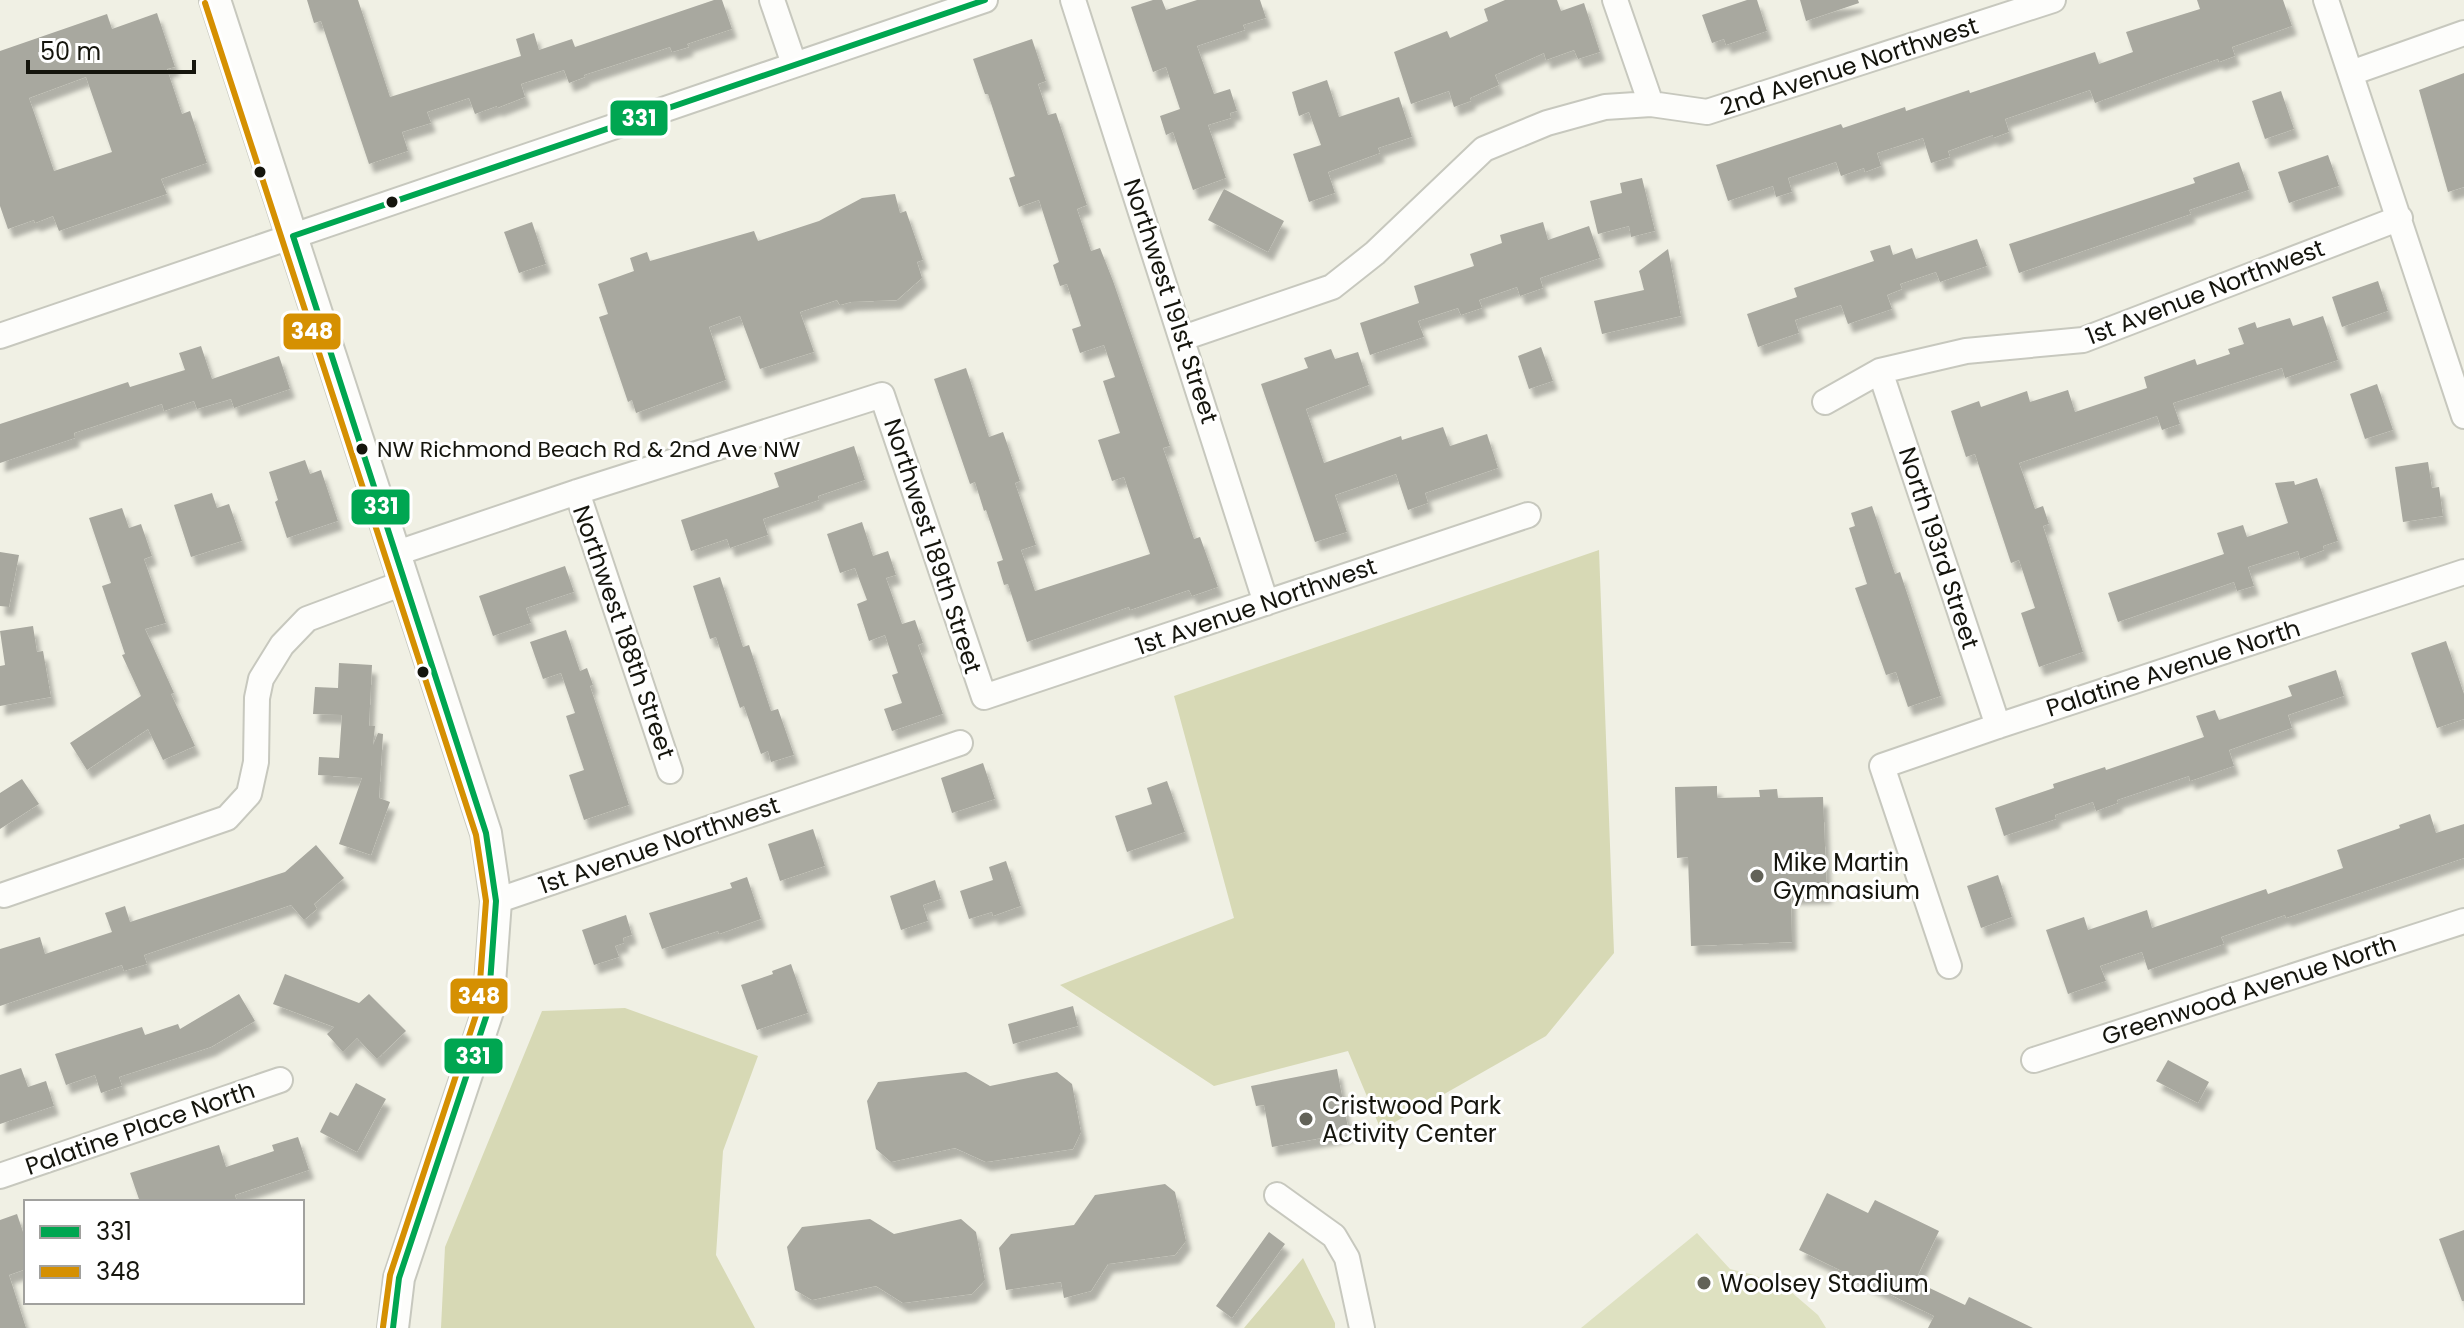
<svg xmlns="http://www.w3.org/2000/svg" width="2464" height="1328" font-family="Poppins,sans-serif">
  <defs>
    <filter id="shadow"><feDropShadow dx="5" dy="9" stdDeviation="2" flood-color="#0004"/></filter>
  </defs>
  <rect width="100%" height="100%" fill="#f0f0e4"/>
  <path fill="#dee1c1" d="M1697 1233 1730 1269 1754 1275 1790 1291 1818 1315 1826 1328H1581Z"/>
  <path fill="#d7d9b5" d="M1599 550 1614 953 1546 1036 1381 1130 1348 1051 1214 1086 1060 985 1234 918 1174 696Z
    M625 1008 758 1056 723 1151 716 1255 755 1328H441L445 1247 542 1011Z
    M1303 1258 1335 1323V1328H1244Z"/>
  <path fill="#a8a89f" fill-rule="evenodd" filter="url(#shadow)" d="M307 0H358L390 97 521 56 516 39 534 33 539 50 572 39 575 47 714 0H722L732 29 687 44 689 47 672 52 670 47 584 75 585 77 569 83 564 70 521 84 525 97 497 108V106L475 114 469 98 427 112 431 123 402 132 408 151 369 164 321 21 314 23Z
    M1153 0H1162L1166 10 1197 0H1260L1266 18 1243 25 1245 30 1197 46 1214 94 1230 89 1237 111 1230 113 1231 118 1208 125 1226 178 1193 190 1173 132 1166 135 1160 116 1180 109 1166 67 1153 72 1131 7Z
    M1505 0H1557L1561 11 1584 3 1600 52 1578 59 1574 50 1546 60 1544 53 1495 75 1499 85 1470 98 1471 101 1454 107 1449 91 1411 104 1394 52 1447 31 1450 38 1488 21 1484 9Z
    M1747 0H1757L1767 31 1726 45 1724 39 1712 43 1702 15Z
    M1800 0H1858L1859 3 1806 21Z
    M2197 0H2283L2292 26 2232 47 2235 56 2219 62 2218 59 2172 75 2095 103 2090 90 2005 119 2009 132 1993 138V135L1948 151 1950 157 1931 163 1923 138 1877 153 1881 166 1865 172 1864 168 1841 176 1836 162 1788 178 1792 192 1776 197 1773 186 1728 201 1716 165 1841 124 1843 128 1905 107 1906 111 1969 90 1970 93 2095 52 2099 64 2133 52 2126 32 2200 9Z
    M157 13 175 67 167 69 182 114 190 111 207 163 161 179 167 194 59 231 53 216 35 223 34 220 8 229 0 206V51L107 14 112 29ZM86 77 112 152 54 171 29 98Z
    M1032 39 1046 81 1038 84 1048 115 1056 113 1087 205 1077 209 1091 251 1100 248 1113 281 1170 446 1163 448 1194 539 1200 537 1218 587 1192 596 1189 590 1130 610 1129 607 1027 642 1008 584 1004 585 997 562 1003 560 986 510 984 511 975 482 970 484 934 379 966 368 989 437 1003 432 1020 481 1015 483 1036 545 1021 550 1035 591 1150 554 1124 477 1112 481 1098 440 1120 433 1103 381 1115 377 1104 345 1080 353 1072 329 1081 326 1067 284 1060 286 1053 265 1059 262 1039 200 1019 207 1009 178 1015 176 988 94H985L973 59Z
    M2464 73V187L2448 192 2419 90Z
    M1327 80 1339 117 1399 97 1412 137 1378 148 1380 153 1328 172 1335 193 1309 202 1293 154 1321 145 1309 112 1299 116 1292 92Z
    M2281 91 2294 129 2265 139 2252 101Z
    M2328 155 2339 186 2289 203 2278 172Z
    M2239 162 2249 190 2189 210 2191 214 2019 273 2009 244 2195 183 2193 178Z
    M1642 178 1655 231 1631 237 1629 226 1598 234 1590 201 1622 193 1620 183Z
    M1224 189 1284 221 1268 252 1208 220Z
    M895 194 900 213 906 211 923 260 917 262 922 278 897 300 851 302 840 305 837 300 800 312 814 352 760 369 740 316 709 327 726 380 636 413 632 400 628 402 599 317 608 314 598 284 634 271 630 258 647 252 650 261 754 231 758 241 819 221 862 198Z
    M532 222 546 264 519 273 504 232Z
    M1543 222 1548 240 1589 226 1600 258 1540 278 1543 288 1520 296 1517 287 1479 300 1482 308 1461 315 1458 308 1418 321 1424 337 1370 355 1360 323 1419 303 1414 286 1474 266 1470 254 1502 243 1500 235Z
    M1977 239 1987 266 1940 282 1936 272 1900 284 1902 289 1887 295 1892 309 1848 324 1841 305 1795 320 1799 333 1758 347 1747 314 1797 297 1794 288 1874 261 1870 251 1890 245 1893 255 1912 248 1916 259Z
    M1668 249 1681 316 1602 334 1594 301 1644 290 1639 271Z
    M2378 281 2388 311 2342 327 2332 297Z
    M2323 316 2338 360 2285 378 2282 368 2173 403 2180 424 2162 430 2157 416 2019 463 2035 509 2043 506 2049 524 2043 526 2083 652 2039 667 2021 613 2035 608 2019 560 2011 563 1975 454 1966 457 1951 411 1979 401 1981 407 2027 391 2030 402 2068 390 2075 412 2147 388 2144 377 2195 359 2197 365 2230 354 2228 349 2244 344 2238 328 2255 322 2257 328 2290 318 2293 326Z
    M201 346 212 379 279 356 290 389 234 408 231 399 197 409 194 401 164 411 162 404 74 433 75 438 0 463V424L128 382 130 387 185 370 179 353Z
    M1541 347 1553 381 1529 389 1518 356Z
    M1331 349 1335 359 1358 352 1369 385 1306 409 1324 463 1401 436 1402 440 1443 427 1450 446 1487 434 1498 468 1425 493 1428 503 1408 510 1396 474 1335 495 1347 532 1315 542 1261 384 1308 368 1304 358Z
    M2377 384 2393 430 2365 439 2350 394Z
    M854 446 865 480 818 496 819 500 763 519 768 535 730 548 727 539 691 551 681 520 779 487 774 473Z
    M305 460 310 474 321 470 338 521 287 538 275 502 278 500 269 472Z
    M2428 462 2432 488 2439 487 2443 516 2403 522 2395 467Z
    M2317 478 2338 541 2323 546 2324 550 2300 559 2298 551 2248 567 2254 586 2237 591 2234 582 2118 622 2108 593 2224 554 2217 533 2243 525 2247 537 2288 523 2275 483 2294 481 2295 485Z
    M212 493 217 508 229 504 242 541 191 557 174 505Z
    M1872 506 1895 574 1900 572 1941 696 1908 707 1896 672 1886 675 1855 588 1867 584 1849 528 1855 526 1851 513Z
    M122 508 129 528 141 524 152 556 144 559 166 623 145 629 174 693 171 694 195 746 163 760 148 729 87 770 70 743 141 696 122 655 125 654 102 586 111 583 89 518Z
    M862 522 873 556 888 551 896 575 886 578 902 624 915 620 923 643 918 645 943 714 892 731 884 709 902 703 892 675 898 673 885 635 869 641 857 604 867 600 855 568 840 573 827 534Z
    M0 552 19 555 9 607 0 606Z
    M565 566 574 592 526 608 531 623 493 636 479 596Z
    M720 577 743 647 749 645 771 711 778 709 794 755 771 762 768 751 761 754 744 706 740 708 716 637 710 639 693 586Z
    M33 626 37 652 43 651 51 697 0 706V666L5 665 0 631Z
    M566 630 580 671 587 668 593 685 590 686 629 805 584 820 569 775 584 770 566 716 575 713 561 673 543 679 530 642Z
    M2446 641 2464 694V719L2437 728 2411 653Z
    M339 663 372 665 369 726H375L373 745 378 733 383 734 379 798 390 802 371 855 339 844 362 778 318 775 319 757 339 758 342 715 313 714 315 687 338 688Z
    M2336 670 2344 696 2288 715 2292 728 2229 750 2234 766 2190 781 2189 776 2117 800 2118 803 2096 811 2093 802 2055 815 2056 819 2004 836 1995 808 2054 788 2053 784 2105 767 2106 770 2204 737 2196 716 2215 710 2219 720 2292 696 2288 686Z
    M983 763 995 799 952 813 941 778Z
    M22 779 39 804 0 829V793Z
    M1167 781 1185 832 1127 852 1115 816 1152 804 1147 788Z
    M1717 786V798L1760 797 1759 790 1777 789 1778 798 1823 797 1827 895 1791 896 1792 942 1691 946 1688 857 1677 858 1675 787Z
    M2430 814 2436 833 2464 824V858L2286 918 2285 915 2221 937 2224 944 2148 970 2142 952 2100 966 2106 981 2068 994 2046 930 2084 917 2088 930 2147 910 2152 928 2266 889 2268 894 2343 868 2337 850 2400 828 2399 825Z
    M813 829 825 866 780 881 768 844Z
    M316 845 344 878 314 904 317 909 304 920 291 905 144 955 147 964 124 971 122 965 0 1006V949L40 937 45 954 112 932 105 913 125 906 130 922 164 911 285 872Z
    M1006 861 1021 906 993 916 992 912 969 919 960 891 993 880 989 867Z
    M1998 875 2012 917 1981 928 1967 886Z
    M747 877 761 919 719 934 718 931 662 949 649 913 732 888 730 883Z
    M935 880 941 899 923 905 928 921 901 930 890 896Z
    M626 915 632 935 623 938 624 943 615 946 619 957 594 965 582 930Z
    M791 964 808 1013 757 1030 741 985 773 974 772 971Z
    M285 974 359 1003 369 994 406 1031 377 1059 357 1038 343 1052 327 1034 334 1027 273 1004Z
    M239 994 255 1021 211 1047 119 1077 122 1086 101 1093 95 1075 66 1085 55 1054 142 1027 145 1035 178 1024 180 1029Z
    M1073 1006 1078 1026 1013 1044 1008 1024Z
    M2168 1060 2209 1082 2198 1103 2156 1081Z
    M21 1068 28 1087 46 1081 54 1106 0 1124V1075Z
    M1337 1069 1349 1133 1272 1147 1264 1105 1256 1106 1251 1086Z
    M966 1072 990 1086 1057 1072 1072 1084 1081 1132 1073 1149 986 1162 955 1148 891 1162 876 1149 867 1101 878 1082Z
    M356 1083 386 1099 357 1152 320 1132 330 1112 338 1116Z
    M298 1137 309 1170 235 1195 237 1202H140L130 1173 219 1145 226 1167 274 1151 272 1145Z
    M1165 1184 1175 1192 1186 1241 1175 1255 1108 1264 1091 1291 1064 1298 1061 1282 1006 1290 999 1248 1011 1234 1074 1225 1095 1195Z
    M1827 1193 1868 1213 1875 1200 1939 1231 1915 1281 1965 1305 1969 1297 2033 1328H1928L1934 1316 1799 1250Z
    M17 1214 26 1241V1269L9 1275 26 1328H0V1220Z
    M870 1219 894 1234 961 1219 976 1232 985 1280 972 1294 903 1303 876 1286 812 1300 795 1290 787 1247 802 1227Z
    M2464 1230V1301H2462L2439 1239Z
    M1269 1232 1285 1244 1232 1318 1216 1306Z"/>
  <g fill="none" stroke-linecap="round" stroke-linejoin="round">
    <defs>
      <path id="minor" d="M772 0 794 64
        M1073 0 1266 603
        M1615 0 1651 104
        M2326 0 2464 416
        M2351 73 2464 33
        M0 336 985 0
        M1183 338 1332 287 1375 253 1484 149 1547 123 1605 107 1651 104 1707 112 2053 0
        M1880 371 1998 726
        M1825 402 1880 371 1966 351 2083 340 2400 218
        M577 492 670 771
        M397 553 577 492 882 395 984 697 1528 515
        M4 895 227 818 249 794 256 762 257 698 261 679 282 645 307 619 406 582
        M496 901 960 743
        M1949 966 1882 766 1998 726 2464 572
        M2034 1060 2464 921
        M0 1176 280 1080
        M1277 1195 1334 1236 1347 1258 1362 1328"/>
      <path id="major" d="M215 0 486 833 496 901 488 1011 399 1278 393 1328"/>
    </defs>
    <use href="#minor" stroke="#c7c8be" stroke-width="28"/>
    <use href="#major" stroke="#c7c8be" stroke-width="34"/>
    <use href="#minor" stroke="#fdfdfb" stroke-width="24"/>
    <use href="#major" stroke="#fdfdfb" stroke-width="30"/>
    <defs>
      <path id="bus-1" d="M293 236 486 833 496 901 488 1011 399 1278 393 1328
        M293 236 985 0"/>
      <path id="bus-2" d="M205 3 476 835 486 901 478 1009 390 1275 383 1327"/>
    </defs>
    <use href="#bus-1" stroke="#fff" stroke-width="12"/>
    <use href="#bus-2" stroke="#fff" stroke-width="12"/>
    <use href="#bus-1" stroke="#00a651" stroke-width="6"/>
    <use href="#bus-2" stroke="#d59002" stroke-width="6"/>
  </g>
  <g fill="#15150d" stroke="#fff" stroke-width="3">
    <circle cx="260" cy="172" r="7"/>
    <circle cx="392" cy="202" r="7"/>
    <circle cx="362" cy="449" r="7"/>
    <circle cx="423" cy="672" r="7"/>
  </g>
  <g fill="#626258" stroke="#fff" stroke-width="3">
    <circle cx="1757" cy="876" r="8"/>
    <circle cx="1306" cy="1119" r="8"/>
    <circle cx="1704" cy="1283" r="8"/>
  </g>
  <g text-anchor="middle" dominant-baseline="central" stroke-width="6" stroke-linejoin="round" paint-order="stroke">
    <g font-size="22" fill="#15150d" stroke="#fff" text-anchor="start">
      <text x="377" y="449">NW Richmond Beach Rd &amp; 2nd Ave NW</text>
    </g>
    <g font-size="24" fill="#15150d" stroke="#fff">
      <text transform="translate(1849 66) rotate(-18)">2nd Avenue Northwest</text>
      <text transform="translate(2205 292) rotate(-21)">1st Avenue Northwest</text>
      <text transform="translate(1171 301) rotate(72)">Northwest 191st Street</text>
      <text transform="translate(933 546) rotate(72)">Northwest 189th Street</text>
      <text transform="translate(1939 548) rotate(72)">North 193rd Street</text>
      <text transform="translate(1256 606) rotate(-19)">1st Avenue Northwest</text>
      <text transform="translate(624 632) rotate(71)">Northwest 188th Street</text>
      <text transform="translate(2173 668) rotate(-18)">Palatine Avenue North</text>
      <text transform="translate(659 845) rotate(-19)">1st Avenue Northwest</text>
      <text transform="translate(2249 990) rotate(-18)">Greenwood Avenue North</text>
      <text transform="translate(140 1128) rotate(-19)">Palatine Place North</text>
    </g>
    <g font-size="24" fill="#15150d" stroke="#fff" text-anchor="start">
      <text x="1773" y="862">Mike Martin<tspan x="1773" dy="28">Gymnasium</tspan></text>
      <text x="1322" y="1105">Cristwood Park<tspan x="1322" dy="28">Activity Center</tspan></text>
      <text x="1720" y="1283">Woolsey Stadium</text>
    </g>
  </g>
  <g stroke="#fff" stroke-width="3">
    <rect x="609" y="99" width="60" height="38" rx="8" fill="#00a651"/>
    <rect x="282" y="312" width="60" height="39" rx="8" fill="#d59002"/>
    <rect x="350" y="488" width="61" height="38" rx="8" fill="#00a651"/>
    <rect x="449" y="977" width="60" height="38" rx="8" fill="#d59002"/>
    <rect x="443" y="1037" width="61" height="38" rx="8" fill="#00a651"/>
  </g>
  <g font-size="22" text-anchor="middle" font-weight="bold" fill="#fff">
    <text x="639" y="126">331</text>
    <text x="312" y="339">348</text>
    <text x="381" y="514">331</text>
    <text x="479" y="1004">348</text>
    <text x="473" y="1064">331</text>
  </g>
  <rect x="24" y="1200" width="280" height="104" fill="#ffffff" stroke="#a1a19e" stroke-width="2"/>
  <rect x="40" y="1226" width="40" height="12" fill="#00a651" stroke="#a1a19e" stroke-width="2"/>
  <text x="96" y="1240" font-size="24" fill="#15150d">331</text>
  <rect x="40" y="1266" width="40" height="12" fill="#d59002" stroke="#a1a19e" stroke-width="2"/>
  <text x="96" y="1280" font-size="24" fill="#15150d">348</text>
  <path d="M28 60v12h166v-12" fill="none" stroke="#15150d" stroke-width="4"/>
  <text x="40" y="60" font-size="24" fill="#15150d" stroke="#ffffff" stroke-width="6" paint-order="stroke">50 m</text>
</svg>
